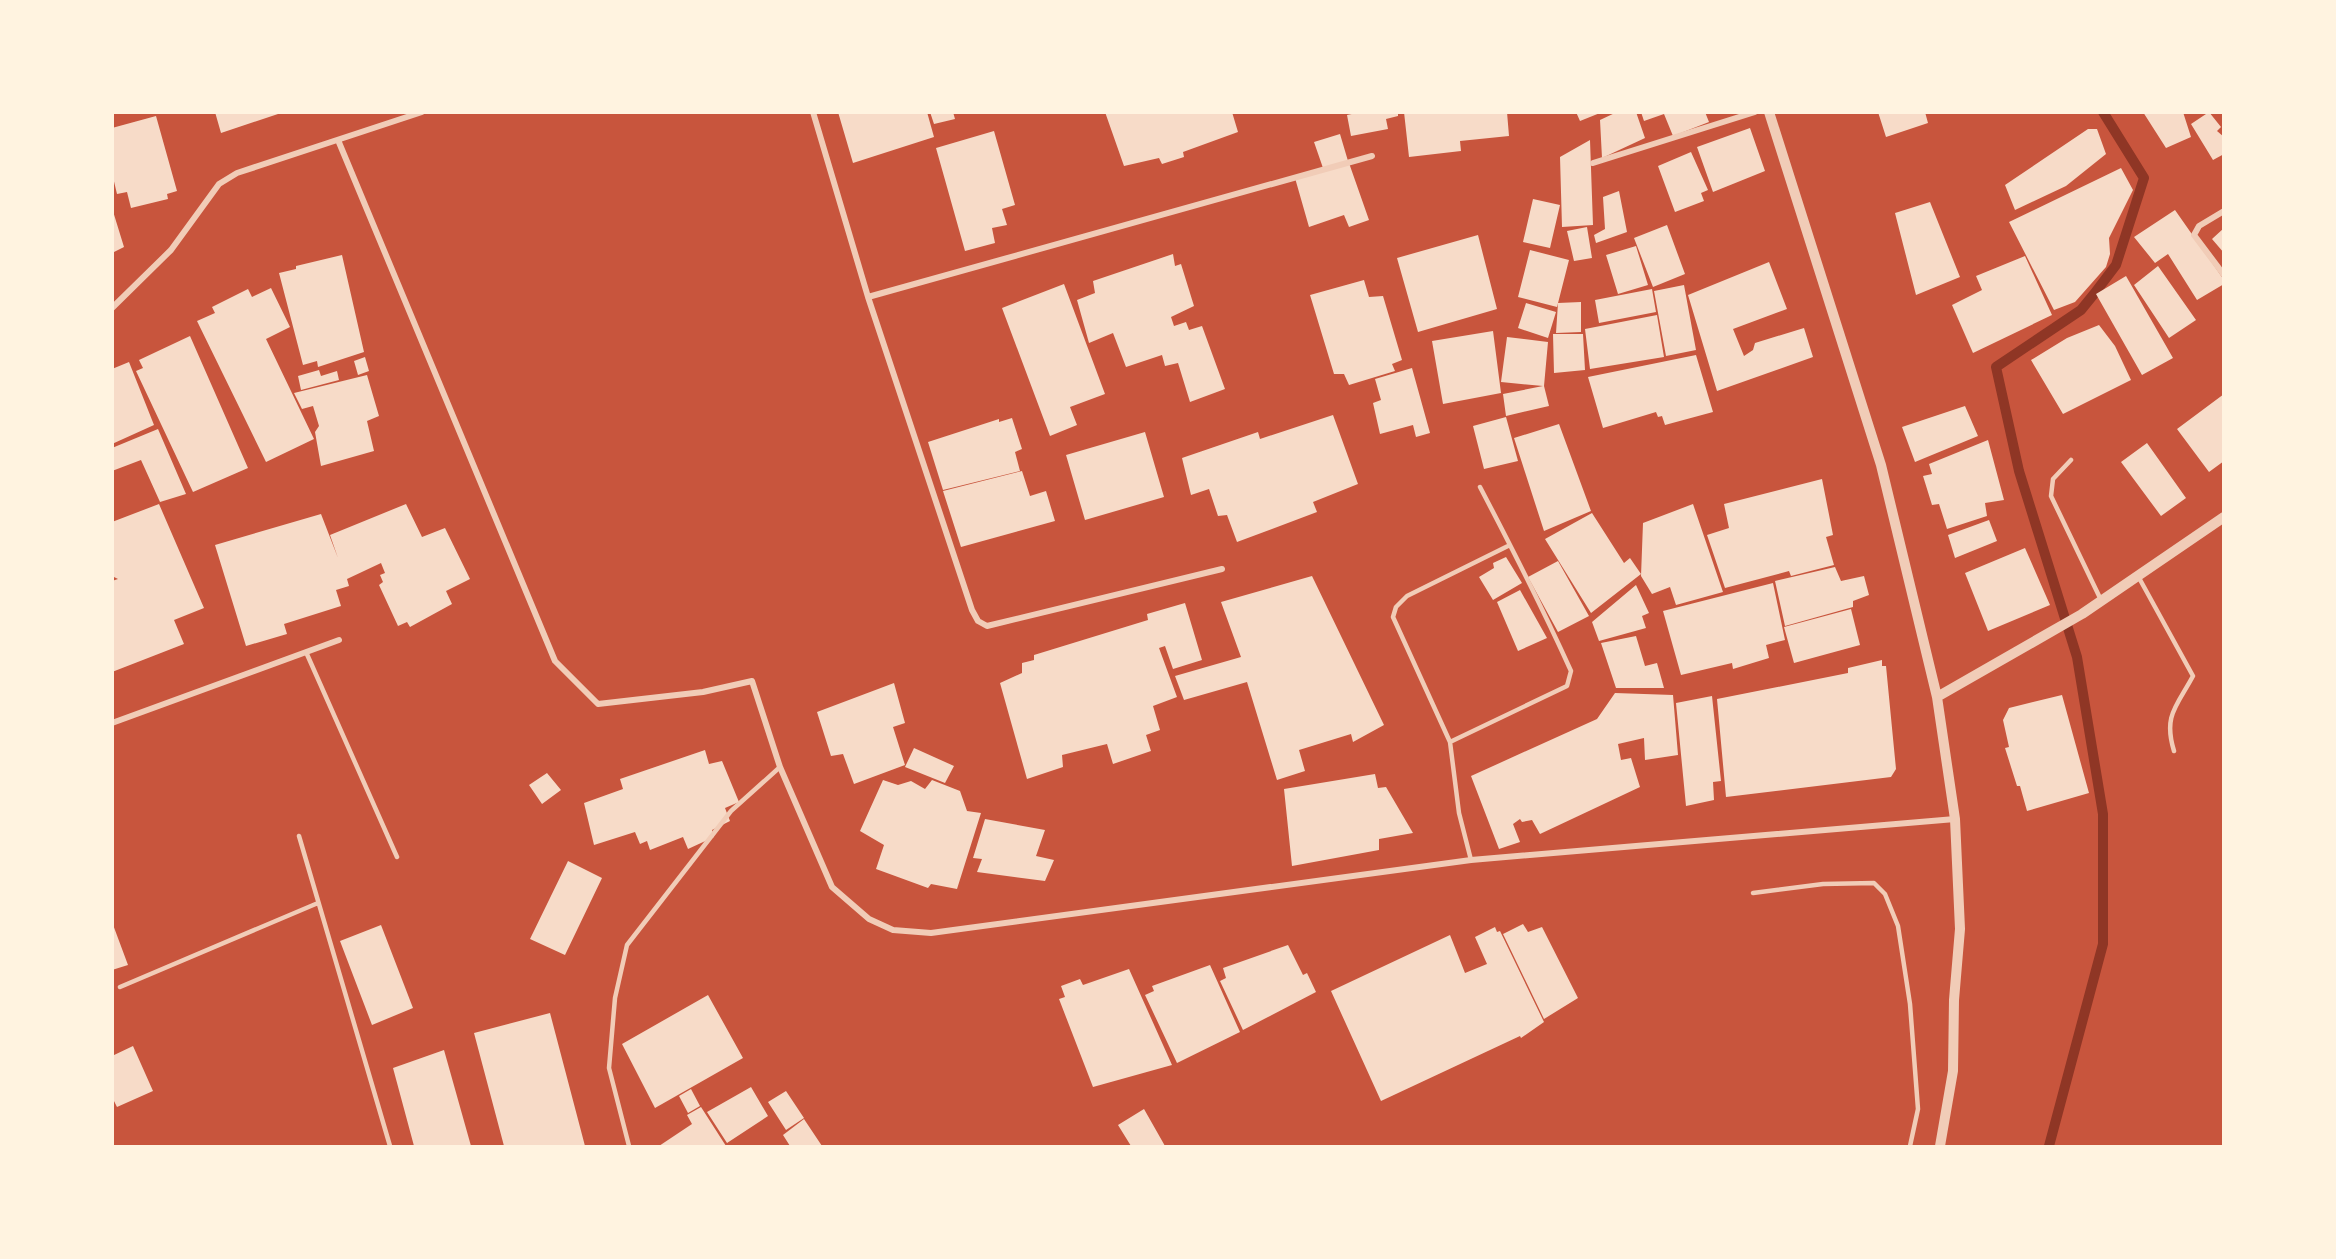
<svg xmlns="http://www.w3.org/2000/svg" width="2336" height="1259" font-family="Overpass,sans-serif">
  <rect width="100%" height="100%" fill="#c8553d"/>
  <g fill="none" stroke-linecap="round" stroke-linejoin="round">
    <path stroke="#8f3625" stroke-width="10" d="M2049 1146 2103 944V814L2077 657 2019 471 1996 367 2081 310 2094 294 2116 265 2144 178 2103 112"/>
  </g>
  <path fill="#f7dbc8" d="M215 112H281V113L221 133Z
    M838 112H927L934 137 853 163Z
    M930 112H953L955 119 934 124Z
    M1105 112H1232L1238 132 1183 152 1184 157 1162 164 1159 158 1124 166Z
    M1361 112H1398V116L1386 119 1388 129 1351 136 1347 115Z
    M1404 112H1507L1509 136 1460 141 1461 151 1409 157Z
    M1576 112H1600V113L1580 121Z
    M1617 112H1636L1645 138 1602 158 1600 120Z
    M1641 112H1705L1709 122 1673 136 1664 114 1644 121Z
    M1878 112H1925L1928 123 1886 137Z
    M2143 112H2183L2191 137 2166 148Z
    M2209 112 2221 127 2217 131 2224 137V154L2213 160 2191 124Z
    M156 116 177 191 167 194 168 199 131 208 127 192 117 194 112 173V128Z
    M1750 128 1765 171 1713 192 1697 147Z
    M2088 129H2097L2106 154 2066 186 2015 210 2005 185Z
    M994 131 1015 205 1002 209 1007 225 992 228 995 243 965 251 936 148Z
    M1340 134 1348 161 1323 168 1314 142Z
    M1590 140 1593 225 1562 227 1560 157Z
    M1691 152 1708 190 1701 193 1704 201 1675 212 1658 166Z
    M1349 163 1369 220 1349 227 1344 215 1309 227 1295 178Z
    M2121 168 2133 190 2109 238 2110 254 2106 267 2075 302 2054 310 2009 222Z
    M1619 191 1627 232 1596 243 1594 235 1605 229 1603 197Z
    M1533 199 1560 205 1550 248 1523 242Z
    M1930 202 1960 277 1916 295 1895 213Z
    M112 208 124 247 112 253Z
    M2175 210 2224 280V284L2197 300 2168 254 2155 263 2134 237Z
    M1667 225 1685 274 1653 287 1634 238Z
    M1587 227 1592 258 1574 261 1567 231Z
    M2224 228V253L2212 239Z
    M1478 235 1497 309 1418 332 1397 258Z
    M1636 246 1648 285 1618 294 1606 255Z
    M1530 250 1569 260 1557 307 1518 297Z
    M1173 254 1175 266 1181 264 1194 306 1171 317 1174 326 1186 322 1189 330 1202 326 1225 389 1190 402 1178 363 1165 366 1162 355 1126 367 1113 333 1089 343 1077 300 1095 293 1093 281Z
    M342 255 364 352 318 367 317 361 303 365 279 273 296 269V266Z
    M2025 256 2052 315 1973 353 1952 305 1982 290 1976 276Z
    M1769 262 1787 309 1733 329 1744 356 1753 350 1755 343 1804 328 1813 357 1717 391 1688 295Z
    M2158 266 2196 320 2169 338 2134 285Z
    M2126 276 2173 358 2142 375 2096 294Z
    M1364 280 1369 297 1383 296 1402 360 1392 364 1395 371 1349 385 1344 374H1334L1310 295Z
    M1064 284 1105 394 1070 407 1077 425 1050 436 1002 308Z
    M1684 285 1696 350 1666 356 1654 291Z
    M271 288 290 327 266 339 314 439 266 462 197 321 215 313 212 307 248 289 252 297Z
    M1652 289 1656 312 1599 323 1595 300Z
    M1581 302V332L1556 333 1558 303Z
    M1526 303 1556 312 1548 338 1518 328Z
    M1657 315 1664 357 1590 369 1585 329Z
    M2099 325 2115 346 2131 380 2063 414 2031 360 2067 338Z
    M1493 331 1501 393 1443 404 1432 341Z
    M1553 334H1583L1585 370 1554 373Z
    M190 336 248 468 193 492 136 371 143 368 139 360Z
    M1507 337 1548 342 1544 386 1549 406 1506 416 1503 394 1543 386 1501 382Z
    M1696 355 1713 412 1665 425 1662 416 1658 417 1656 412 1603 428 1588 377Z
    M365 357 369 371 358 375 354 361Z
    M129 362 154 425 112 444V369Z
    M1412 368 1430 433 1416 437 1413 425 1380 434 1373 403 1381 400 1375 379Z
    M319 370 321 376 337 371 339 380 301 390 298 376Z
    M367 375 379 416 367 421 374 451 321 466 315 432 319 426 313 406 302 409 294 393Z
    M2224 394V461L2209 472 2177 429Z
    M1965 406 1978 436 1915 462 1902 427Z
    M1333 415 1358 484 1313 502 1317 512 1237 542 1227 515 1218 516 1209 489 1191 495 1182 458 1258 432 1260 439Z
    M1506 417 1518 461 1484 469 1473 426Z
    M1012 418 1022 449 1015 452 1020 471 943 490 928 442 999 419V422Z
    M1559 424 1591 511 1544 531 1514 438Z
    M158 429 186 494 160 502 141 460 112 471V448Z
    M1145 432 1164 497 1085 520 1066 455Z
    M1988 440 2004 500 1985 503 1987 516 1947 529 1939 504 1932 505 1923 476 1932 474 1929 464Z
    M2147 443 2186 498 2161 516 2121 462Z
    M1022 471 1030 496 1046 491 1055 521 961 547 943 491Z
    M1822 479 1833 535 1826 537 1834 565 1791 576 1789 571 1725 588 1707 535 1729 528 1724 504Z
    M159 504 204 608 174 620 184 644 112 672V581L118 579 112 576V522Z
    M406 504 422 537 445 528 470 579 446 591 452 604 410 627 407 622 398 626 379 585 383 582 380 575 385 573 381 563 347 579 349 586 336 590 341 606 284 624 287 634 246 646 215 545 321 514 338 558 330 535Z
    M1693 504 1723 592 1676 605 1670 587 1652 594 1641 576 1643 523Z
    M1592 513 1624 563 1630 558 1641 574 1591 613 1545 539Z
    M1989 520 1997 541 1955 558 1948 535Z
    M2025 548 2050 605 1988 631 1965 573Z
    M1506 557 1522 583 1493 600 1479 577 1494 568 1493 563Z
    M1558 561 1589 616 1558 632 1528 577Z
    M1835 567 1841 581 1864 576 1869 595 1853 601V607L1785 626 1775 581Z
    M1312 576 1384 725 1353 742 1351 734 1299 750 1305 771 1277 780 1247 682 1184 700 1175 676 1241 657 1221 602Z
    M1773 583 1785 640 1766 645 1769 658 1733 669 1732 663 1681 675 1663 611Z
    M1636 585 1649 613 1642 616 1646 628 1599 641 1592 622Z
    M1520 590 1547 638 1518 651 1497 602Z
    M1185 603 1202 660 1173 669 1165 646 1159 648 1177 697 1153 706 1160 730 1146 735 1151 751 1113 764 1107 744 1062 755 1063 767 1027 779 1000 683 1022 673V663L1034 660V655L1148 620 1147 614Z
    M1851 609 1860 645 1794 663 1784 627Z
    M1636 636 1645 666 1657 663 1664 688H1616L1601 643Z
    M1882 660V666H1886L1896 769 1891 777 1726 797 1717 699 1848 673V668Z
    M894 683 905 723 893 727 905 765 854 784 843 754 831 756 817 712Z
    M1615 693 1673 695 1678 755 1645 760 1644 738 1618 744 1621 760 1631 758 1640 787 1540 834 1532 820 1522 822 1520 819 1513 824 1520 842 1499 849 1471 776 1597 719Z
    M2062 695 2089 793 2027 811 2020 786H2017L2005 748 2009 747 2003 720 2009 708Z
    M1712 696 1721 781 1713 782 1714 800 1686 806 1676 703Z
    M914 748 954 766 945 783 905 767Z
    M705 750 709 764 722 761 739 802 725 808 730 821 712 830 714 837 688 849 683 837 650 850 647 841 640 844 635 832 594 845 584 803 623 789 620 779Z
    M547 773 561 790 542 804 529 785Z
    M1375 774 1378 788 1386 787 1413 833 1379 839V850L1292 866 1284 789Z
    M883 780 898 785 911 781 925 789 932 780 960 791 967 811 981 813 957 889 931 884 928 888 876 869 884 845 860 831Z
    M985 819 1045 830 1036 856 1054 860 1045 881 977 872 982 859 973 858Z
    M568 861 602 878 565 955 530 939Z
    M112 922 128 965 112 970Z
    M1523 924 1528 932 1542 927 1578 998 1544 1019 1503 934Z
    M381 925 413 1008 372 1025 340 941Z
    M1495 927 1497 932 1500 931 1544 1022 1521 1038 1520 1036 1381 1101 1331 991 1450 935 1465 973 1487 964 1475 937Z
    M1288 945 1303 975 1307 973 1316 992 1243 1030 1220 981 1226 978 1223 968Z
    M1210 965 1240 1032 1177 1063 1145 995 1154 991 1152 986Z
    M1129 969 1172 1065 1093 1087 1059 999 1065 997 1061 986 1080 979 1083 985Z
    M708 995 743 1058 655 1108 622 1044Z
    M550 1013 585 1146H504L474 1033Z
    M133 1046 153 1091 117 1107 112 1097V1056Z
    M444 1050 471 1146H414L393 1068Z
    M751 1087 768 1116 727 1143 707 1112Z
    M691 1089 700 1106 688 1113 679 1096Z
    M786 1091 804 1118 786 1130 768 1102Z
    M701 1107 726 1146H659L692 1124 687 1115Z
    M1144 1109 1165 1146H1131L1118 1125Z
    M804 1119 822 1146H790L783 1135Z"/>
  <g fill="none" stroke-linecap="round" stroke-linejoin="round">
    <path stroke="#f1ccb7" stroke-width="4.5" d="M2071 460 2053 479 2051 496 2101 600
      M1480 487C1512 548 1543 609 1571 671L1567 686 1450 742 1393 617 1396 607 1407 596 1510 545
      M2138 576 2193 676C2177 706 2163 715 2174 751
      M306 652 397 857
      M1450 742 1459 813 1471 860
      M299 836 390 1146
      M1753 893 1823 884 1874 883 1885 894 1898 926 1910 1004 1918 1109 1910 1146
      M120 987 318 903
      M629 1146 609 1068 615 998 627 945 731 811 780 767"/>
    <path stroke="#f1ccb7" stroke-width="6" d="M813 112 868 297 972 610 978 621 987 626 1222 569
      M338 140 555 661 598 704 703 692 752 681 780 767 832 887 869 919 893 930 931 933 1471 860 1955 819
      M1593 163 1755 112
      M2224 211 2199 226 2194 235 2224 275
      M868 297 1372 156
      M112 308 171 250 219 184 237 173 422 112
      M112 723 339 640"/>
    <path stroke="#f1ccb7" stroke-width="10" d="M1769 112 1881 465 1937 697 1955 819 1960 929 1954 1000 1953 1071 1940 1146
      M1937 697 2082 614 2224 517"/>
  </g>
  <rect width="2336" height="1259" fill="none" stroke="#fff3e0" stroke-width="228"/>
</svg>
